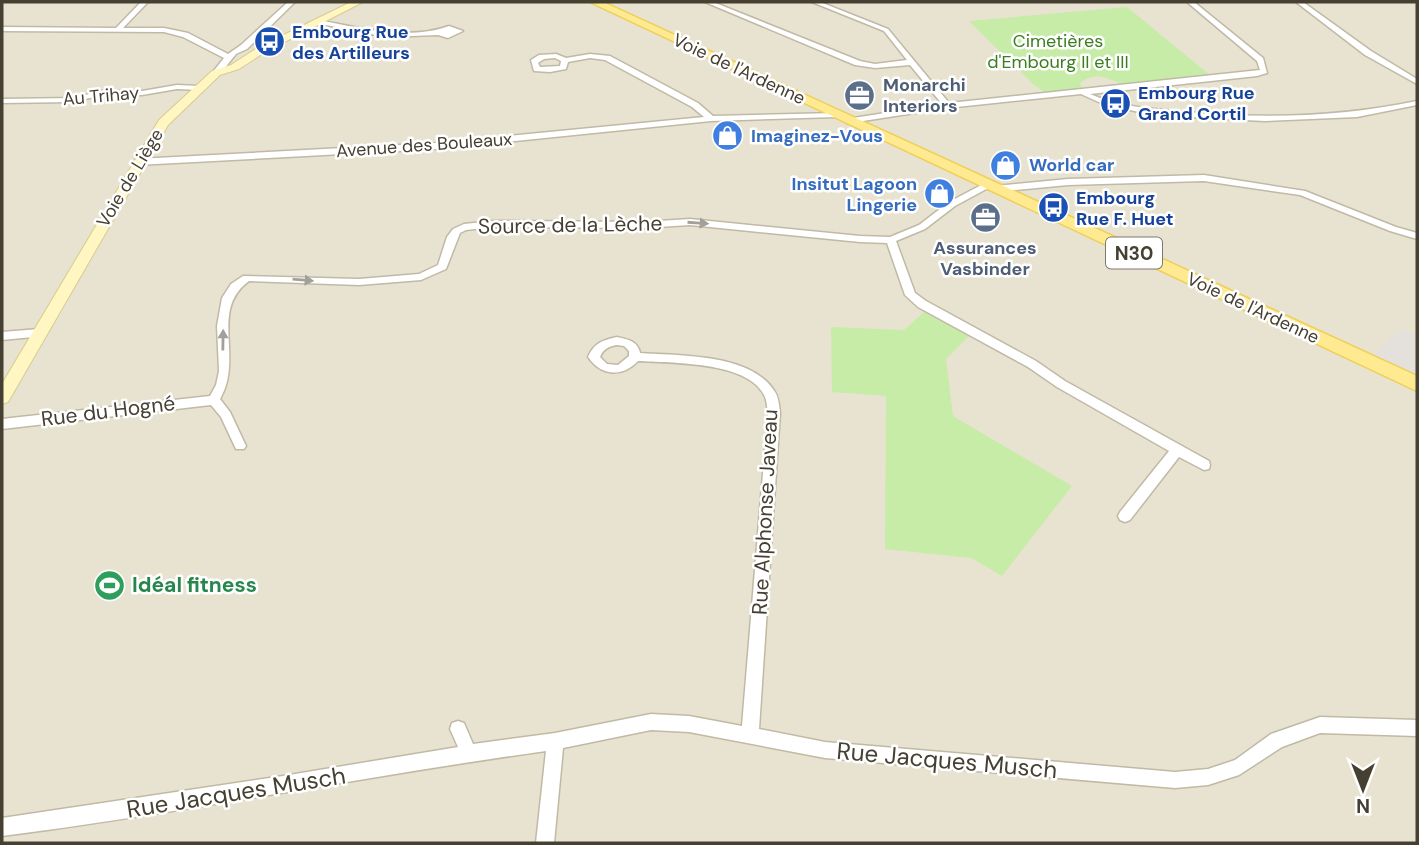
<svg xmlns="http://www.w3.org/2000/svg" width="1419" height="845" font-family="'DM Sans',sans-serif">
  <rect width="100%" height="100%" fill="#f4f0e4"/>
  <path fill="#e8e3d1" d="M2 2H1417V843H2Z"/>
  <path fill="#c7eca8" d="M1127 7 1210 75C1193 77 1139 87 1127 85 1109 81 1099 69 1080 83L1082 89 1046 93 1034 85 969 21Z
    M924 312 969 336 946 359 953 416 1072 486 1002 576 971 558 885 549 886 396 832 392 831 327 904 330Z"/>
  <path fill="#e4e1dd" d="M1399 330 1417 334V377L1374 355Z"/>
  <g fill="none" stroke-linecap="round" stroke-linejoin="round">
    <defs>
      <path id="street" d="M141 2H148L123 28H164L188 33 228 54 241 45 288 2H295L247 49 236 54 219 75H216L212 73 224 58 183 37 164 32 2 31V27L116 28Z
        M705 2H713L860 61 875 64 907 60 884 31 812 2H820L888 29 949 103 1260 70 1257 61 1187 2H1194L1263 58 1267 73 1257 76 1090 94C1120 107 1153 109 1186 112 1264 119 1340 117 1417 101V105L1357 117 1265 121 1204 118 1139 112 1103 104 1081 94 947 108 850 123H847V119L942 104 910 65 875 68 855 65Z
        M1296 2H1303L1371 51 1417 79V84L1365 55Z
        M318 20C361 28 407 41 449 26L463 31 448 38 438 35 386 37 316 23 315 22Z
        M556 54 566 58 590 54 610 56 698 103 713 116 836 113 840 115 836 117 711 121 436 149 137 165 133 162 137 159 436 143 704 117 692 107 605 60 590 58 568 62 566 69 550 72 534 71 531 60 539 55ZM555 58 561 61 560 66 540 67 538 63 544 59Z
        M177 85 200 86 204 88 200 90 177 89 142 95H102L73 102 2 103V99L73 98 102 91H142Z
        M1204 175 1305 191 1396 227 1417 233V239L1390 231 1300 195 1204 181 1068 185 996 192 991 189 996 186 1068 179Z
        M987 182 990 183V187L955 206 925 229 896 241 915 293 926 301 1036 361 1065 381 1209 461 1210 465 1209 469 1204 470 1179 457 1130 520 1125 522 1120 520 1118 516 1120 512 1169 451 1057 387 1028 367 918 307 905 295 887 243 860 242 690 225 642 228 493 227 466 230 460 233 446 269 421 280 359 285 249 281C209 310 244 358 220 399L230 412 246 446 244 449H236L221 417 211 405 2 429V419L210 396 216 385 219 371 217 326 222 298 231 284 243 276 359 279 419 274 438 265 447 237 453 229 464 224 493 221 642 222 690 219 860 236 890 237 919 225 949 202Z
        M39 329 45 333 43 336 2 340V332Z
        M617 337C627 339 638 341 640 353 679 356 752 353 775 392 779 398 779 406 780 413L759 729 825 742 1175 772 1208 769 1235 760 1271 734 1320 717 1417 720V736L1320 733 1282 747 1239 775 1208 785 1175 788 825 758 689 732 651 730 563 748 554 843H536L546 751C364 776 184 813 2 836V818L283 776 458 747 450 729 452 723 458 721 464 723 473 744 555 733 651 714 689 716 742 726 768 413C767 408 767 402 765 397 750 361 671 363 638 361 622 378 601 376 588 357 594 343 603 340 617 337ZM617 345 624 346 629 351V356L618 365 607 364 600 357C603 349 609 346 617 345Z"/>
      <path id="secondary" d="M351 2H363L265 52 239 69 220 75 168 125 8 402 2 404V384L159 120 212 71 231 65 257 48Z"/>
      <path id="primary" d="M590 2H603L1417 376V391Z"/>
    </defs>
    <use href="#street" stroke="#c0b9a5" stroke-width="3"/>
    <use href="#secondary" stroke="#d7cb8f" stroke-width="2"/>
    <use href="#primary" stroke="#eecf57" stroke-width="3"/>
    <use href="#street" fill="#fff" fill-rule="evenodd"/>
    <use href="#secondary" fill="#fff6c2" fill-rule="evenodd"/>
    <use href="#primary" fill="#ffea91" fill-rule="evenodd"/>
  </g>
  <defs><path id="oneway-solid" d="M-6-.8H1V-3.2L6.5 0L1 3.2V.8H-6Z" transform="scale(1.75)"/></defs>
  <g fill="#a2a099">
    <use href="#oneway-solid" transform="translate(698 223) rotate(4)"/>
    <use href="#oneway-solid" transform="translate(303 280) rotate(5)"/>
    <use href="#oneway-solid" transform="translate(223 340) rotate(-89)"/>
  </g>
  <defs>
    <symbol id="bus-disc" viewBox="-11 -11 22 22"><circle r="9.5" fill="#1a4fb4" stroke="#fff"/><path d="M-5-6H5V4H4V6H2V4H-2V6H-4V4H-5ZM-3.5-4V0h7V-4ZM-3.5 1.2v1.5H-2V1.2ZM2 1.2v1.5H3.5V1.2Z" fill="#fff"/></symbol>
    <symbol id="office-disc" viewBox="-11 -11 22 22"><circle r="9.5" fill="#5c6f8a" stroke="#fff"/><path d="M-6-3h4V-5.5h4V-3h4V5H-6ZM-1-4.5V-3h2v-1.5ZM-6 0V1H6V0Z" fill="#fff"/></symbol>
    <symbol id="shop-disc" viewBox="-11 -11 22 22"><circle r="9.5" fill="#3f7fe0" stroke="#fff"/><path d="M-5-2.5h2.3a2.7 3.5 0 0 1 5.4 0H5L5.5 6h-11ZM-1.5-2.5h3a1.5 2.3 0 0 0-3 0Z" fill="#fff"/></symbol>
    <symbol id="stadium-disc" viewBox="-11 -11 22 22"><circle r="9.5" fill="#2e9e5b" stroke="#fff"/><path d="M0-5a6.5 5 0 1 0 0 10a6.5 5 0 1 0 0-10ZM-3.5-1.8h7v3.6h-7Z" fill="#fff"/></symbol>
  </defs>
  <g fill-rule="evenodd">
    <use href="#bus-disc" x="252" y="24" width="35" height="35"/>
    <use href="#office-disc" x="842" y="78" width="35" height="35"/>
    <use href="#bus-disc" x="1098" y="86" width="35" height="35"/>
    <use href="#shop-disc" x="710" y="118" width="35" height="35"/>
    <use href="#shop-disc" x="988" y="148" width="35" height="35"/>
    <use href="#shop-disc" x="922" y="176" width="35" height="35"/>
    <use href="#bus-disc" x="1036" y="190" width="35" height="35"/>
    <use href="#office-disc" x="968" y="200" width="35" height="35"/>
    <use href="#stadium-disc" x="92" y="568" width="35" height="35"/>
  </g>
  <g text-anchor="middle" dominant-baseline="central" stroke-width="5" stroke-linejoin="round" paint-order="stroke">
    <g font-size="18" font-weight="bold" fill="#164399" stroke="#fff" text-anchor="start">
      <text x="292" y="32">Embourg Rue<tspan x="292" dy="21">des Artilleurs</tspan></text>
      <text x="1138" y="93">Embourg Rue<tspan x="1138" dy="21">Grand Cortil</tspan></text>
      <text x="1076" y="198">Embourg<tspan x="1076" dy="21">Rue F. Huet</tspan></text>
    </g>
    <g font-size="18" fill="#3c7d21" stroke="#fff">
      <text x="1058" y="41">Cimetières<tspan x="1058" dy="21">d'Embourg II et III</tspan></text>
    </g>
    <g font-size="18" fill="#464033" stroke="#fff">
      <text transform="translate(739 69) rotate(25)">Voie de l'Ardenne</text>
      <text transform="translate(101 96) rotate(-5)">Au Trihay</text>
      <text transform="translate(424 145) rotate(-4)">Avenue des Bouleaux</text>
      <text transform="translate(130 178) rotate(-59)">Voie de Liège</text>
      <text transform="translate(1253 308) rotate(25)">Voie de l'Ardenne</text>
    </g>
    <g font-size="18" font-weight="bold" fill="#4e5e75" stroke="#fff" text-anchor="start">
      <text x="883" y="85">Monarchi<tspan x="883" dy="21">Interiors</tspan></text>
      <text x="985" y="248" text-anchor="middle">Assurances<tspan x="985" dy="21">Vasbinder</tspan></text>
    </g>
    <g font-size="18" font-weight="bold" fill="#366cbe" stroke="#fff" text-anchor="start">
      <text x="751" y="136">Imaginez-Vous</text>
      <text x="1029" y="165">World car</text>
      <text x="917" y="184" text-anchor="end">Insitut Lagoon<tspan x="917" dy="21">Lingerie</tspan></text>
    </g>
    <rect fill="#fff" stroke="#7e7970" stroke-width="2" x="1106" y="237.5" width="56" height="31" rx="5"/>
    <g font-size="19" font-weight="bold" fill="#464033">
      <text x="1134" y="253">N30</text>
    </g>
    <g font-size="21" fill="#464033" stroke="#fff">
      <text transform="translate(570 225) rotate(-1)">Source de la Lèche</text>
      <text transform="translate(108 411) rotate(-7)">Rue du Hogné</text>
      <text transform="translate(765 512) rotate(-87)">Rue Alphonse Javeau</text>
    </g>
    <g font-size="21" font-weight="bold" fill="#27864d" stroke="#fff" text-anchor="start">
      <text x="132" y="585">Idéal fitness</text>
    </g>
    <g font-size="24" fill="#464033" stroke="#fff">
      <text transform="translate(947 760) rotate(5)">Rue Jacques Musch</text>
      <text transform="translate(236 792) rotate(-9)">Rue Jacques Musch</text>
    </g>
  </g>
  <rect width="1419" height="845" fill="none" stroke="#464033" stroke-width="7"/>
  <g transform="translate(1363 789) rotate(180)" stroke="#ffffff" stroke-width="5" paint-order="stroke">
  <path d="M0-5L12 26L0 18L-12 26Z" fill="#464033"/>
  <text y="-10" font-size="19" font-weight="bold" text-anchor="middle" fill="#464033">N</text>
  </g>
</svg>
